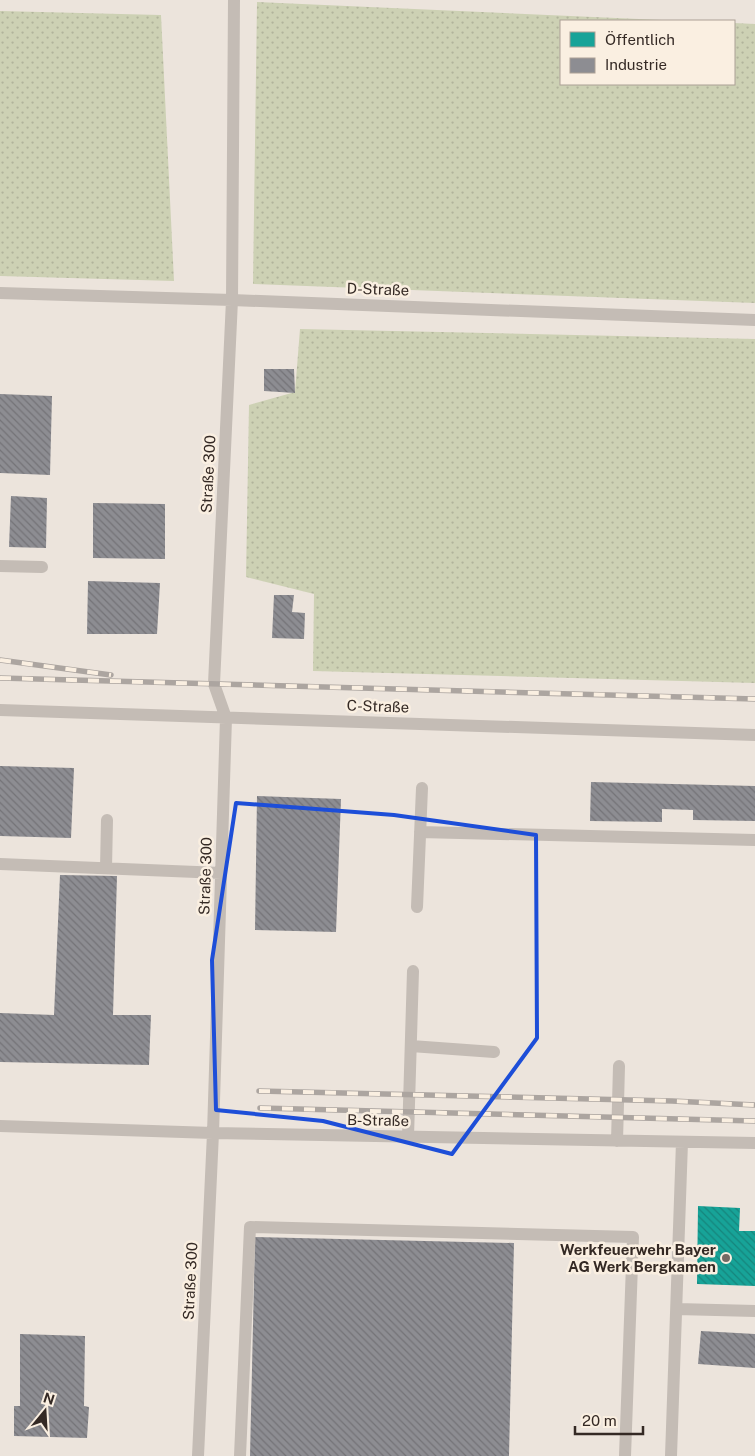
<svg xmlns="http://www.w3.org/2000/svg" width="755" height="1456" font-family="'Public Sans',sans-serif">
  <defs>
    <pattern id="grass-dots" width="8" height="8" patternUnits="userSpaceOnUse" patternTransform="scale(1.25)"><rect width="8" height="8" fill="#cdd1b4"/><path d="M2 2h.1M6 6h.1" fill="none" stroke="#b1b39b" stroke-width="1.8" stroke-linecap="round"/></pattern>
    <pattern id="public-back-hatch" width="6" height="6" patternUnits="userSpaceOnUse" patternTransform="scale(1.25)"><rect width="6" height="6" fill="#17a398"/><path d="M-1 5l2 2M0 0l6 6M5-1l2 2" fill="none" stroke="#16857c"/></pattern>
    <pattern id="industry-back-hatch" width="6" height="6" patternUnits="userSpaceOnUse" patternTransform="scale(1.25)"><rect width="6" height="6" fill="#8d8d92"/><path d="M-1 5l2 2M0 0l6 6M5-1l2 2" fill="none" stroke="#747377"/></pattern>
  </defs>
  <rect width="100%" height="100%" fill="#ece4dc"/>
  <path fill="url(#grass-dots)" d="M257 2 684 21H561V84H734V23L755 24V303L253 284Z
    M0 11 161 15 174 281 0 276Z
    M300 329 755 339V683L313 671 314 594 246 577 249 405 295 392Z"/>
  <path fill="url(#public-back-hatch)" d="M698 1206 740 1208 739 1231H755V1286L697 1284Z"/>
  <path fill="url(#industry-back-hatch)" d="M264 369H294L295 393 264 391Z
    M0 394 52 396 50 475 0 473Z
    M11 496 47 498 46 548 9 547Z
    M93 503 165 504V559L93 558Z
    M88 581 160 583 157 634H87Z
    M274 595H294L292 612 305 613 304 639 272 638Z
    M0 766 74 768 71 838 0 836Z
    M591 782 755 786V821L693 820V810L662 809V822L590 821Z
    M257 796 341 799 336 932 255 930Z
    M60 875 117 876 113 1015H151L149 1065 0 1062V1013L54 1015Z
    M255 1237 514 1243 509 1456H250Z
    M701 1331 755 1334V1368L698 1364Z
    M20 1334 85 1336 84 1406 89 1407 87 1438 14 1436V1406H20Z"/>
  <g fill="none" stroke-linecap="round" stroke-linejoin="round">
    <path stroke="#c4bcb5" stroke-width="12" d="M0 293 232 300 755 320
      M0 566 42 567
      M0 710 755 735
      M420 832 755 840
      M0 864 221 873
      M106 868 107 820
      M417 907 422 788
      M411 1046 494 1052
      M0 1126 213 1133 755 1143
      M408 1137 413 971
      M617 1141 619 1066
      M677 1309 755 1311
      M198 1456 213 1133 226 718 214 684 232 300 234 0
      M240 1456 250 1227 633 1237 625 1456
      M671 1456 682 1142"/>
    <defs>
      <path id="rail" d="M0 660 111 675
        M0 678 755 699
        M259 1091 672 1101 755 1105
        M260 1108 755 1121"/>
    </defs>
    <use href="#rail" stroke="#aca5a0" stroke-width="5.5"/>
    <use href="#rail" stroke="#faefe1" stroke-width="4" stroke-dasharray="11" stroke-linecap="butt"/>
  </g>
  <path fill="none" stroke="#1d4ed8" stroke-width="4" stroke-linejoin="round" d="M236 803 394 815 536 835 537 1038 452 1154 323 1121 216 1110 212 960Z"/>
  <circle fill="#746a64" stroke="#faefe1" stroke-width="2" cx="726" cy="1258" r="5"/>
  <g text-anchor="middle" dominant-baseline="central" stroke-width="5" stroke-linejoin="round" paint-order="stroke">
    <g font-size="15" fill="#342924" stroke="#faefe1">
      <text transform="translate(378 289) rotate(2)">D-Straße</text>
      <text transform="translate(208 474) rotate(-87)">Straße 300</text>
      <text transform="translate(378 706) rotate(2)">C-Straße</text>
      <text transform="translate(205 876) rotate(-88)">Straße 300</text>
      <text transform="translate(378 1120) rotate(1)">B-Straße</text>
      <text transform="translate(190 1281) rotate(-87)">Straße 300</text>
    </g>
    <g font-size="15" font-weight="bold" fill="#342924" stroke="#faefe1" text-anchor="end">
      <text x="716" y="1249">Werkfeuerwehr Bayer<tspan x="716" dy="17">AG Werk Bergkamen</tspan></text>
    </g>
  </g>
  <rect x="560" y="20" width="175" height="65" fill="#faefe1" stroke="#aba095"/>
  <rect x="570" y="32" width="25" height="15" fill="#17a398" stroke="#aba095"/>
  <text x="605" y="45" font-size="15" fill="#342924">Öffentlich</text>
  <rect x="570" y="58" width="25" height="15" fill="#8d8d92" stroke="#aba095"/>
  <text x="605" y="70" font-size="15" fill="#342924">Industrie</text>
  <g transform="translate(45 1411) rotate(18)" stroke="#faefe1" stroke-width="4" paint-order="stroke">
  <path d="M0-4L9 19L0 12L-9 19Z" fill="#342924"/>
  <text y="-8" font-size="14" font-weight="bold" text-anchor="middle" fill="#342924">N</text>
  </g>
  <path d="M575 1426v8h68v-8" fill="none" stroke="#342924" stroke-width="2.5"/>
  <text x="582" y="1426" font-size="15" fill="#342924" stroke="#faefe1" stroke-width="4" paint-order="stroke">20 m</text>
</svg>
